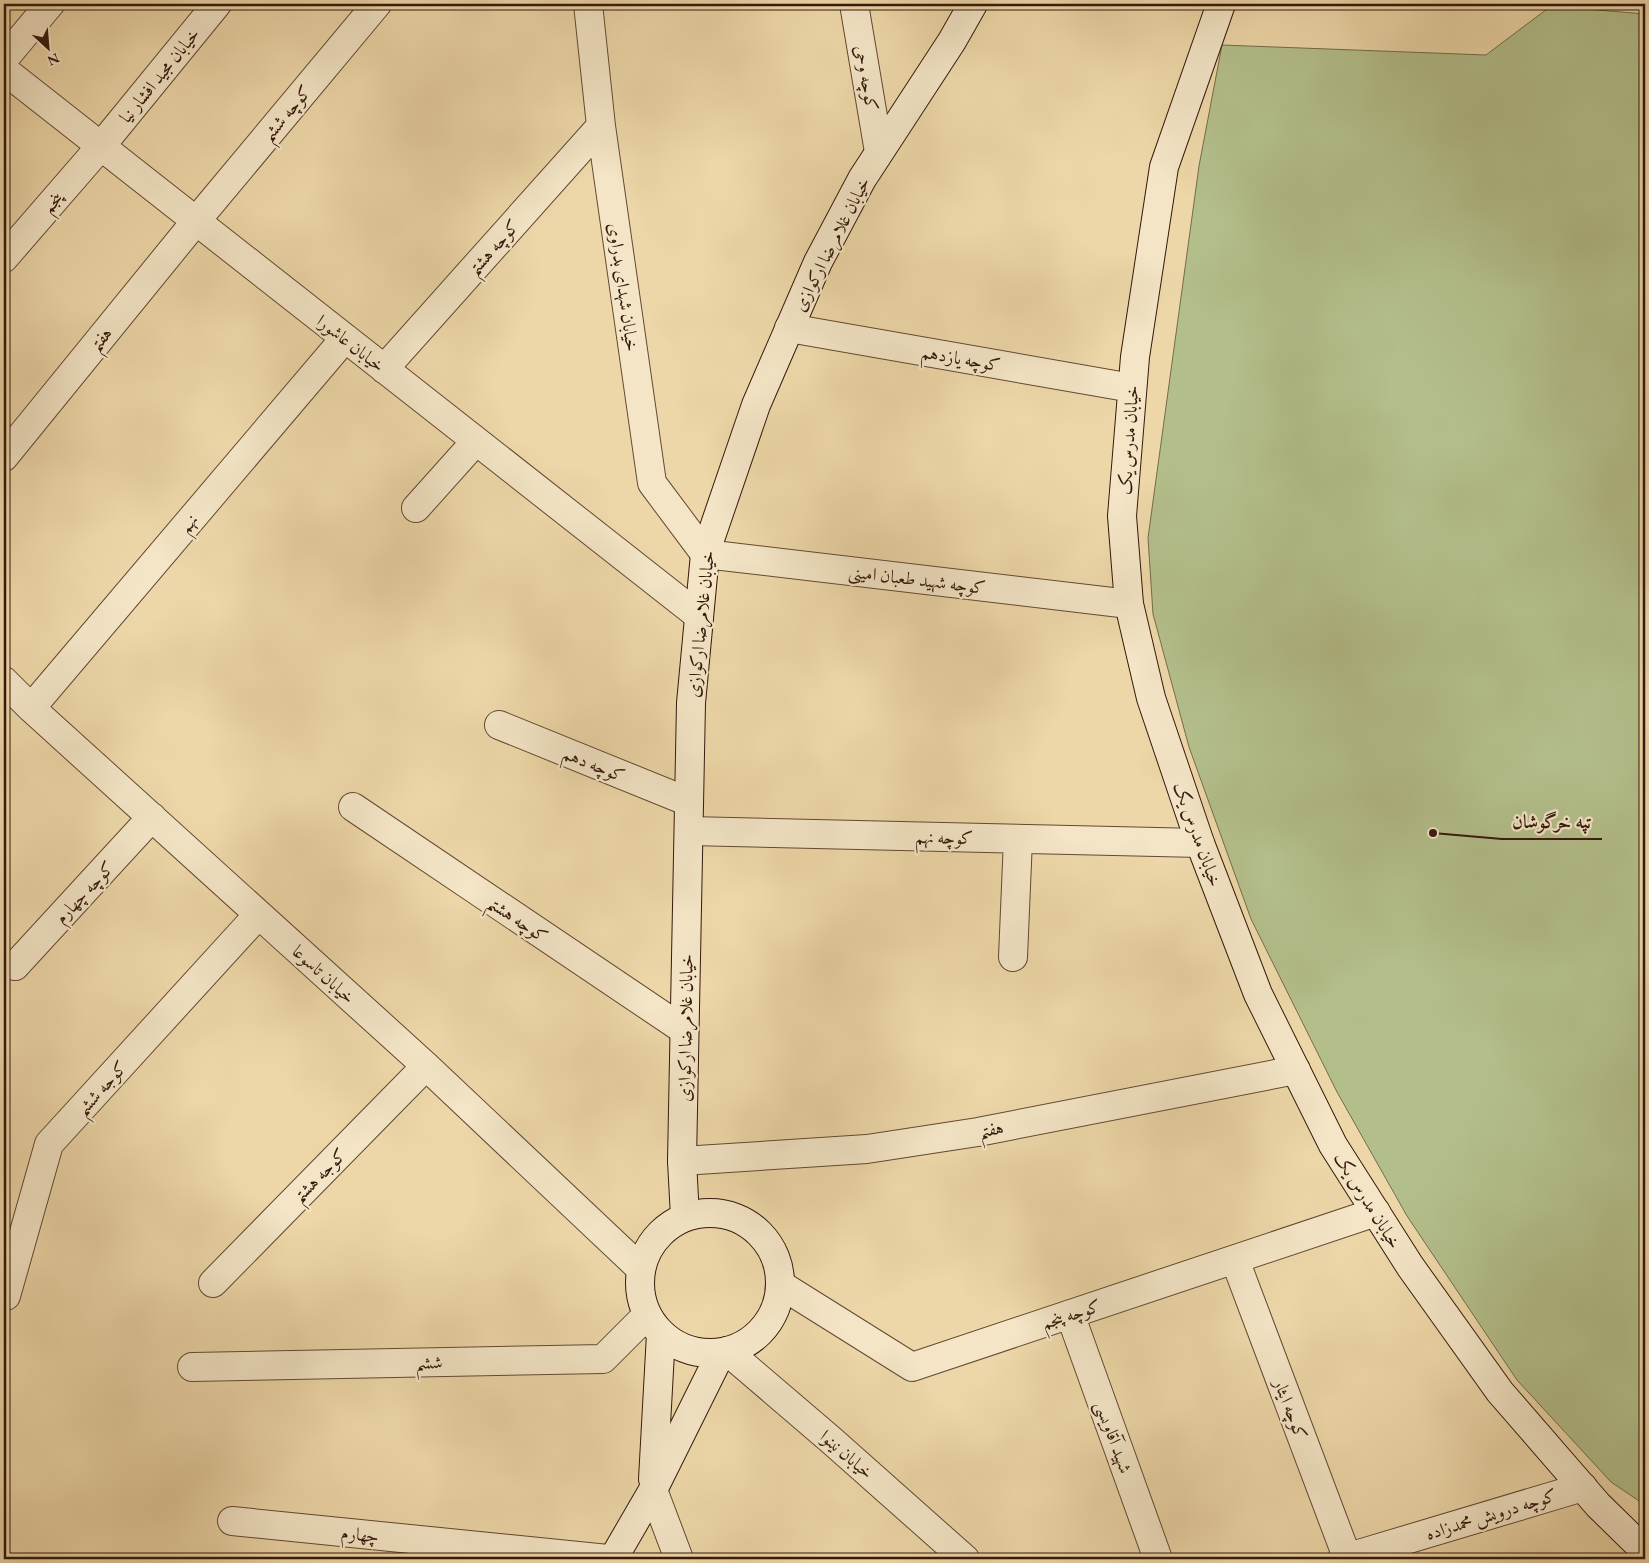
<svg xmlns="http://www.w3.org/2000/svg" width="1649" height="1563" font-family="'EB Garamond',Amiri,serif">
  <rect width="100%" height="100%" fill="#edd7a8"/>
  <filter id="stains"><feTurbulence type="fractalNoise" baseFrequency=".004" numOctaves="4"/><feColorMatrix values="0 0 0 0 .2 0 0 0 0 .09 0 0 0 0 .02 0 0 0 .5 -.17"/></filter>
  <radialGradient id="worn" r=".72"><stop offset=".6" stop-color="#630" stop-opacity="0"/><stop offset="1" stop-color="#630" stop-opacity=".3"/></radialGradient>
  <path fill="#b3bf8b" stroke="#746c4c" d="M1551 6 1645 14V1505L1611 1482 1517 1380 1407 1216 1337 1092 1251 919 1189 747 1153 614 1148 538 1199 166 1222 45 1486 55Z"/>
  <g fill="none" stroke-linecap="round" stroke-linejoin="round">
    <defs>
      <path id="street" d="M588 4 601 126 652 483 705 554 1129 604
        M854 4 879 152
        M4 59 50 4
        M4 70 699 616
        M4 258 101 146 217 4
        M789 328 1132 388
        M384 369 601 126
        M4 457 196 221 377 4
        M416 508 476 441
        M4 681 31 708 426 1066 641 1269
        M31 708 345 338
        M499 725 689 802
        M353 807 684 1030
        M689 831 1200 843
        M1013 957 1018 839
        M15 966 152 817
        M682 1161 867 1149 978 1132 1296 1070
        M1235 1260 1347 1557
        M213 1283 426 1066
        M781 1285 912 1367 1376 1212
        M6 1296 49 1144 258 915
        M1070 1314 1158 1559
        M727 1351 831 1440 965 1559
        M192 1367 603 1359 647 1315
        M653 1490 679 1559
        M232 1521 608 1559
        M1342 1559 1583 1487"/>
      <path id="secondary" d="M1221 4 1164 167 1135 357 1122 516 1129 604 1151 698 1200 843 1258 994 1333 1145 1410 1266 1500 1392 1598 1505 1645 1551
        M640 1283a70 70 0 1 1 140 0a70 70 0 1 1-140 0Z
        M685 1217 682 1161 691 703 705 554 756 405 818 262 862 179 952 41 973 4
        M653 1479 661 1334
        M613 1559 653 1490 720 1355"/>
    </defs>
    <use href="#street" stroke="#634833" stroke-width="30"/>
    <use href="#secondary" stroke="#35180c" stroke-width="30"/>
    <use href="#street" stroke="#f3e5c6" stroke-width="28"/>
    <use href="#secondary" stroke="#f3e5c6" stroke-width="28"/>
  </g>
  <g text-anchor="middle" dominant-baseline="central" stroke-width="4.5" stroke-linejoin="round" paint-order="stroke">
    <g font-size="18" fill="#35180c" stroke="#f3e5c6">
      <text transform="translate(159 75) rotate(-51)">خیابان مجید افشار نیا</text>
      <text transform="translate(867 78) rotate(80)">کوچه وحی</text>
      <text transform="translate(286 113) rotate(-50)">کوچه ششم</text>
      <text transform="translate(52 202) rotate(-49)">پنجم</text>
      <text transform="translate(831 244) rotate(-63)">خیابان غلامرضا ارکوازی</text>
      <text transform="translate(493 247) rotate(-48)">کوچه هشتم</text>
      <text transform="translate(624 287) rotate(82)">خیابان شهدای بدراوی</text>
      <text transform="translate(100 339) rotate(-51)">هفتم</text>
      <text transform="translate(351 343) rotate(38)">خیابان عاشورا</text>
      <text transform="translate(961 358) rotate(10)">کوچه یازدهم</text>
      <text transform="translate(1128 440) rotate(-86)">خیابان مدرس یک</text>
      <text transform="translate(188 523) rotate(-50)">نهم</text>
      <text transform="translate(917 579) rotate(7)">کوچه شهید طعبان امینی</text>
      <text transform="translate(700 624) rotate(-84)">خیابان غلامرضا ارکوازی</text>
      <text transform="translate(594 764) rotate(22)">کوچه دهم</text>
      <text transform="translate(1198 834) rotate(70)">خیابان مدرس یک</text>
      <text transform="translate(944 837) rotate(1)">کوچه نهم</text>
      <text transform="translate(84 892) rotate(-47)">کوچه چهارم</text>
      <text transform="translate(518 919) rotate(34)">کوچه هشتم</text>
      <text transform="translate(324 974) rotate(42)">خیابان تاسوعا</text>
      <text transform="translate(685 1028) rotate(-89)">خیابان غلامرضا ارکوازی</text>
      <text transform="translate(101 1088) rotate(-48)">کوجه ششم</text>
      <text transform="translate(991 1129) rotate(-11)">هفتم</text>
      <text transform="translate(319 1175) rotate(-45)">کوجه هشتم</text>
      <text transform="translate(1368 1200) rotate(58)">خیابان مدرس یک</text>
      <text transform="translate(1071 1314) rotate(-18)">کوچه پنجم</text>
      <text transform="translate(429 1362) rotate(-1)">ششم</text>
      <text transform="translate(1291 1409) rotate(69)">کوچه ایثار</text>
      <text transform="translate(1114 1437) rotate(70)">شهید آقاویسی</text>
      <text transform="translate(847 1454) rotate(41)">خیابان نینوا</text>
      <text transform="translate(1491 1514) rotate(-17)">کوچه درویش محمدزاده</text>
      <text transform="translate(360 1534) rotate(6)">چهارم</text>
    </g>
  </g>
  <path fill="none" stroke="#35180c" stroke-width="2" d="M1433 833L1502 839H1602"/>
  <circle fill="#35180c" stroke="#f3e5c6" stroke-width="2" cx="1433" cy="833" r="5"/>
  <g font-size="19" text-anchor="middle" font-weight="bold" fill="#35180c" stroke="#f3e5c6" stroke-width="4.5" stroke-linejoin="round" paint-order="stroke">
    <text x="1552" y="828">تپه خرگوشان</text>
  </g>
  <rect width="1649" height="1563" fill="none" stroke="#edd7a8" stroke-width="20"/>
  <rect x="5" y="5" width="1639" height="1553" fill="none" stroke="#35180c" stroke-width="2.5"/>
  <rect x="10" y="10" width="1629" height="1543" fill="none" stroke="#35180c"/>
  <g transform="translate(48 48) rotate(154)" stroke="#f3e5c6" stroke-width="4" paint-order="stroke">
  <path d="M0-4L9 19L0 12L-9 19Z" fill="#35180c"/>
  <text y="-8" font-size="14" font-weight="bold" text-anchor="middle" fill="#35180c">N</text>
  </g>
  <rect width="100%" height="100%" filter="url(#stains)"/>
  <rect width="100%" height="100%" fill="url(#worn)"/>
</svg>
